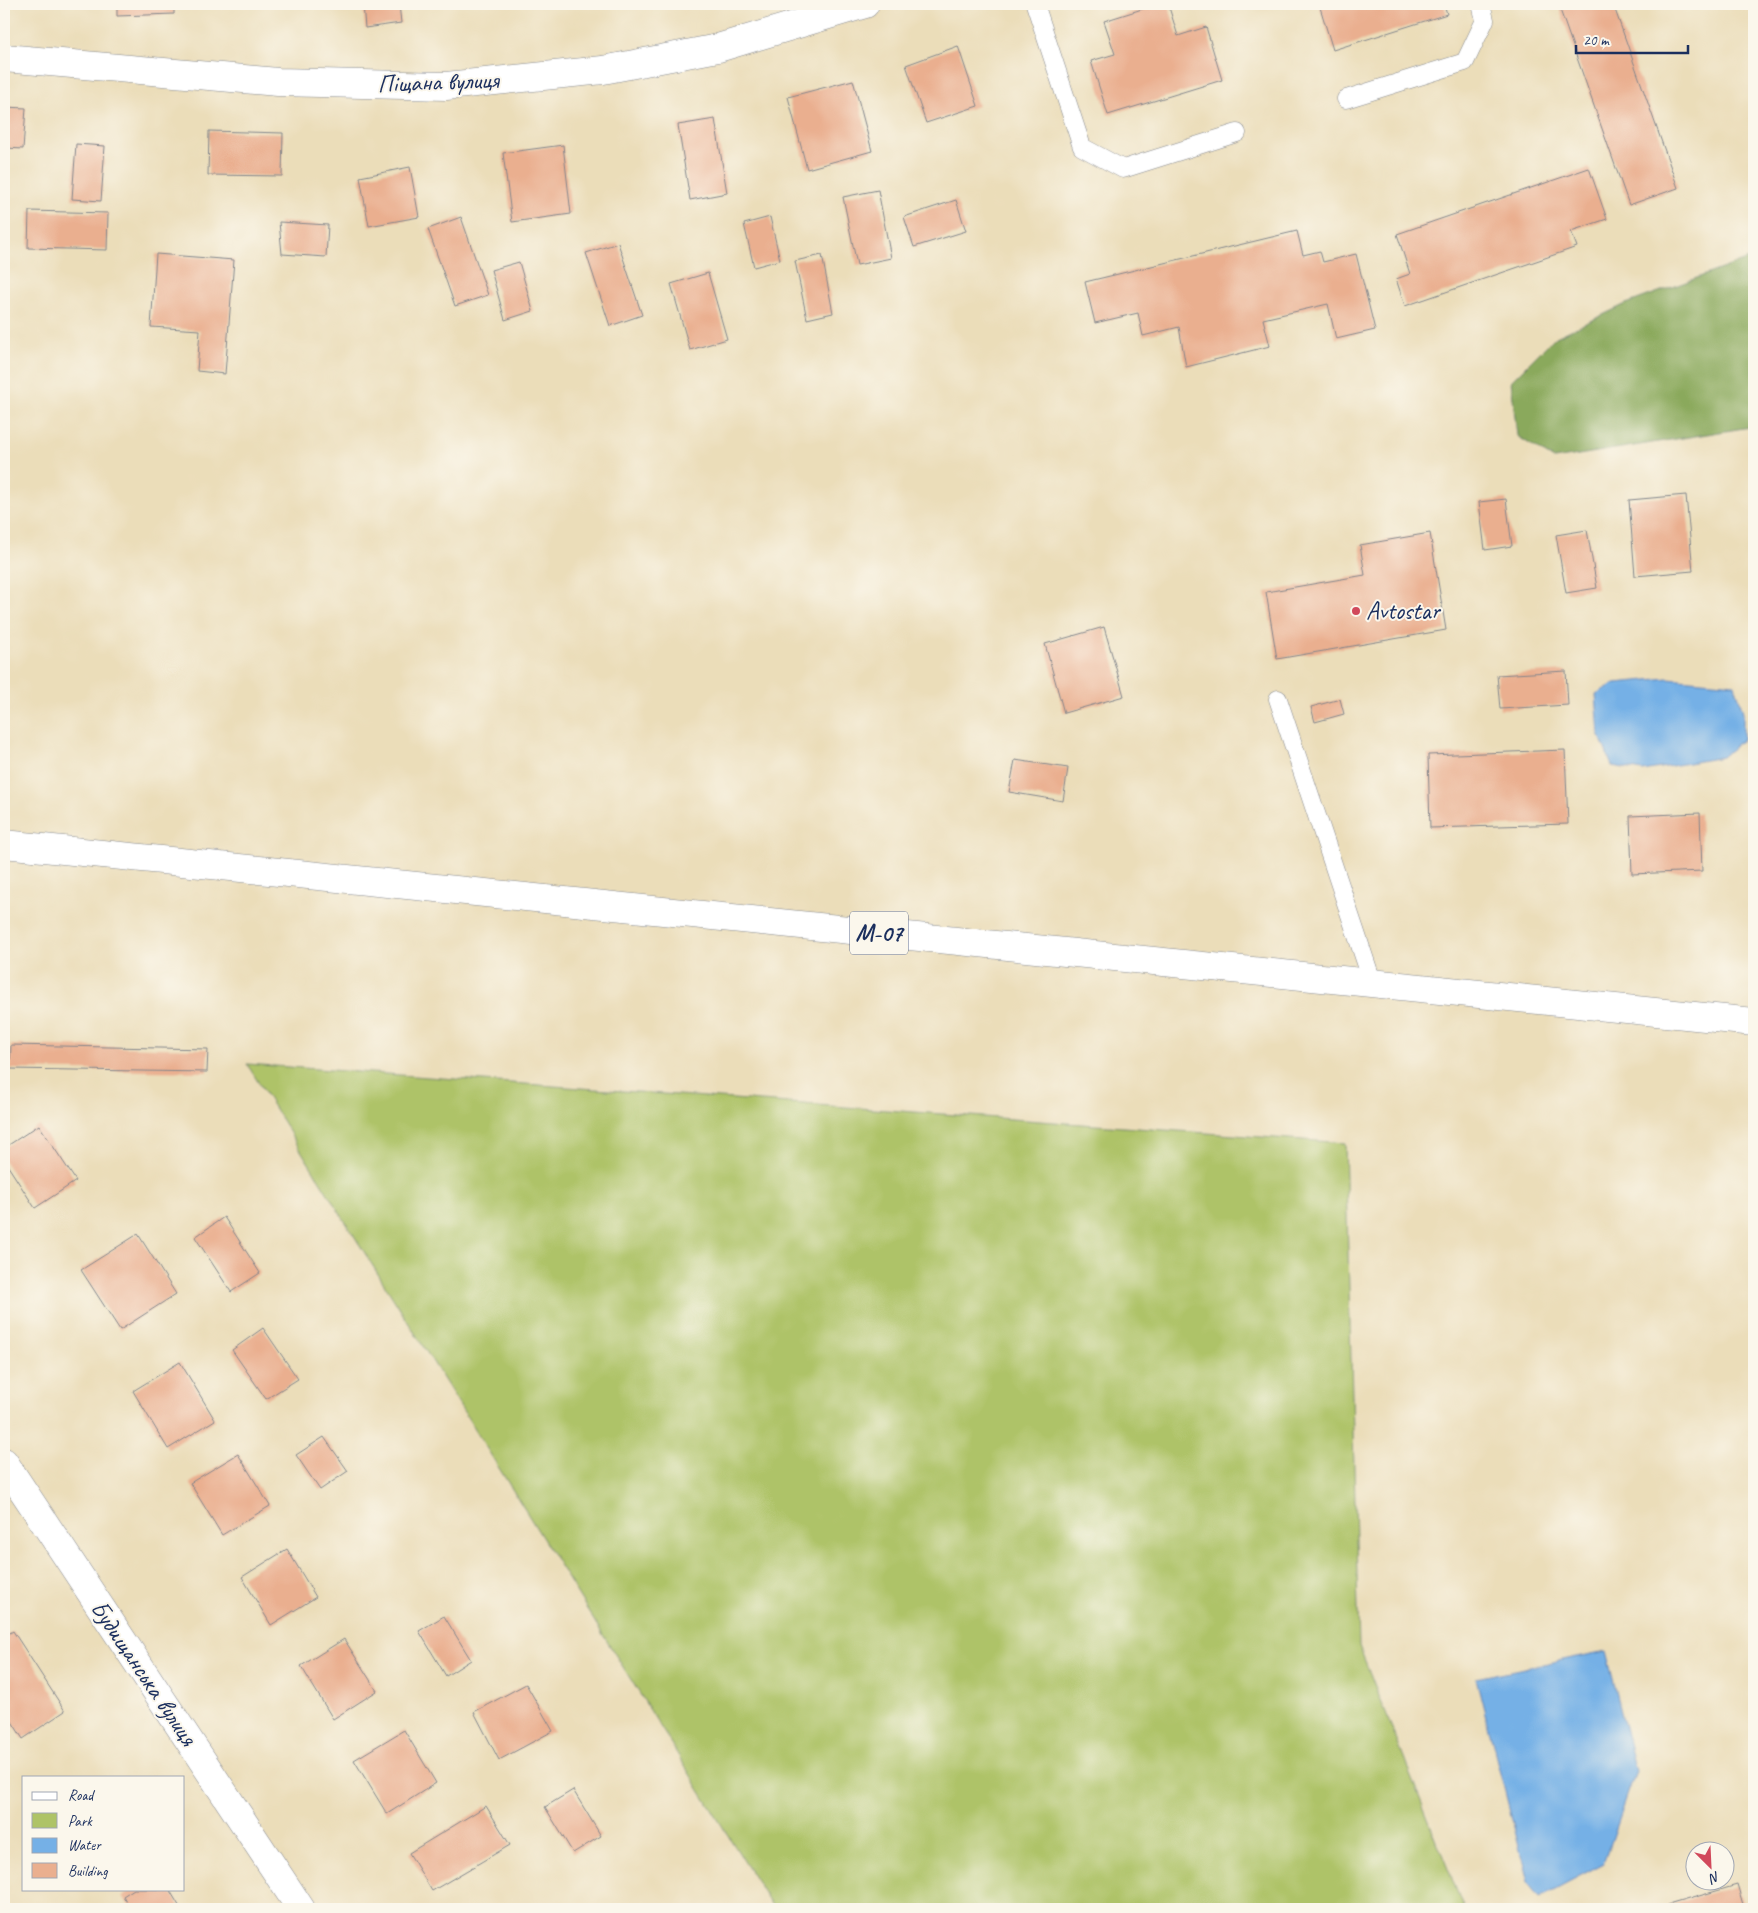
<svg xmlns="http://www.w3.org/2000/svg" width="1758" height="1913" font-family="Caveat,sans-serif">
  <rect width="100%" height="100%" fill="#fbf7ec"/>
  <filter id="ink" filterUnits="userSpaceOnUse"><feTurbulence type="fractalNoise" baseFrequency=".02" numOctaves="2"/><feDisplacementMap in="SourceGraphic" scale="10" xChannelSelector="R" yChannelSelector="G"/><feConvolveMatrix kernelMatrix="1 2 1 2 8 2 1 2 1" color-interpolation-filters="sRGB"/></filter>
  <filter id="wash" filterUnits="userSpaceOnUse"><feTurbulence type="fractalNoise" baseFrequency=".0096" numOctaves="4" result="noise"/><feDisplacementMap in="SourceGraphic" scale="20" xChannelSelector="R" yChannelSelector="G"/><feGaussianBlur stdDeviation="1.12" result="paint"/><feColorMatrix in="noise" values="0 0 0 0 0 0 0 0 0 0 0 0 0 0 0 0 0 1.4 0 .05"/><feComposite in="paint" operator="in"/></filter>
  <g filter="url(#wash)">
    <rect width="100%" height="100%" fill="#ebddb9"/>
    <path fill="#aec367" stroke="#647962" d="M247 1064 1345 1143 1359 1646 1464 1909H774Z"/>
    <path fill="#8aa95c" stroke="#526c5d" d="M1754 257V430L1750 427 1554 459 1517 436 1511 381 1554 338 1626 304Z"/>
    <path fill="#75b0e6" stroke="#4870a2" d="M1668 678 1735 684 1743 712V739L1722 757 1643 771 1612 766 1599 734 1596 694 1615 683Z
      M1606 1651 1636 1771 1604 1863 1540 1897 1528 1882 1476 1678Z"/>
    <g id="blocks">
      <path fill="#eaaf8f" d="M117 4H174V14L117 16Z
        M363 4H399L401 23 365 28Z
        M1158 4H1168L1178 36 1206 27 1222 80 1108 115 1091 61 1115 54 1104 21Z
        M1319 4H1444L1447 14 1333 50Z
        M1558 4H1613L1678 188 1629 205Z
        M958 46 978 106 926 123 906 65Z
        M853 80 872 151 807 169 788 97Z
        M4 107 26 108 23 149 6 148 5 160H4Z
        M715 119 727 193 690 200 678 125Z
        M209 131 283 133 282 176 208 175Z
        M76 144 105 146 101 201 72 199Z
        M563 145 571 214 512 222 503 153Z
        M410 167 419 217 369 226 360 177Z
        M1589 168 1607 219 1571 231 1577 247 1405 306 1396 279 1410 274 1397 234Z
        M878 190 891 258 857 265 843 197Z
        M956 200 966 231 914 247 904 217Z
        M29 211 108 213 107 250 28 248Z
        M461 217 488 295 455 306 428 229Z
        M770 217 780 260 754 267 744 224Z
        M279 222 328 225 326 257 282 254Z
        M1297 231 1303 255 1320 251 1323 262 1356 254 1375 330 1336 339 1328 304 1263 319 1270 346 1186 367 1179 327 1143 336 1138 313 1095 323 1085 282Z
        M618 243 642 315 610 326 586 253Z
        M156 254 234 260 225 374 197 371 200 330 151 327Z
        M822 255 833 313 807 319 795 261Z
        M519 262 533 311 505 320 491 270Z
        M708 273 727 339 690 350 671 284Z
        M1686 495 1693 571 1635 576 1629 500Z
        M1506 499 1512 546 1485 550 1479 502Z
        M1587 530 1597 588 1566 593 1556 535Z
        M1430 533 1446 630 1277 659 1266 592 1365 575 1360 545Z
        M1104 627 1124 696 1064 713 1045 644Z
        M1566 671 1568 705 1500 709 1497 675Z
        M1340 699 1344 714 1315 722 1311 707Z
        M1565 750 1568 824 1430 828 1428 755Z
        M1015 760 1068 768 1063 801 1009 792Z
        M1700 813 1702 871 1632 874 1630 816Z
        M11 1045 208 1049 207 1072 10 1069Z
        M4 1063H5L6 1106 4 1107Z
        M39 1125 76 1181 35 1208 4 1160V1148Z
        M224 1217 260 1273 231 1292 195 1237Z
        M138 1234 176 1294 120 1330 81 1270Z
        M263 1328 298 1379 266 1399 232 1350Z
        M180 1362 215 1420 168 1449 133 1391Z
        M324 1437 348 1471 320 1490 296 1455Z
        M238 1454 270 1506 222 1535 190 1483Z
        M287 1549 316 1597 271 1625 242 1577Z
        M444 1616 471 1660 446 1676 419 1631Z
        M13 1631 65 1711 23 1739 4 1709V1637Z
        M344 1639 377 1691 333 1719 301 1666Z
        M526 1684 553 1731 499 1760 474 1712Z
        M404 1730 436 1783 387 1814 354 1760Z
        M573 1790 601 1836 573 1853 545 1807Z
        M486 1806 510 1845 432 1891 409 1853Z
        M1737 1885 1744 1909H1669L1668 1905Z
        M134 1889H169L181 1909H131L123 1896Z"/>
    </g>
  </g>
  <g filter="url(#ink)">
    <use href="#blocks" fill-opacity="0" stroke="#83868c" stroke-width="1"/>
    <g fill="none" stroke-linecap="round" stroke-linejoin="round">
      <defs>
        <path id="lane" d="M1035 4 1082 147 1123 169 1237 133
          M1346 99 1465 62 1485 20 1481 4
          M1278 699 1373 984"/>
        <path id="street" d="M4 58 278 82 446 86 603 70 718 48 865 4"/>
        <path id="secondary" d="M4 1462 301 1909"/>
        <path id="highway" d="M4 844 1754 1022"/>
      </defs>
      <use href="#lane" stroke="#83868c" stroke-width="19"/>
      <use href="#street" stroke="#83868c" stroke-width="29"/>
      <use href="#secondary" stroke="#83868c" stroke-width="29"/>
      <use href="#highway" stroke="#83868c" stroke-width="29"/>
      <use href="#lane" stroke="#fff" stroke-width="18"/>
      <use href="#street" stroke="#fff" stroke-width="28"/>
      <use href="#secondary" stroke="#fff" stroke-width="28"/>
      <use href="#highway" stroke="#fff" stroke-width="28"/>
    </g>
  </g>
  <circle fill="#d1495b" stroke="#fbf7ec" stroke-width="2" cx="1356" cy="611" r="5"/>
  <g text-anchor="middle" dominant-baseline="central" stroke-width="4" stroke-linejoin="round" paint-order="stroke">
    <rect fill="#fbf7ec" stroke="#5e6b89" stroke-width="1" x="850" y="911.5" width="58" height="43" rx="4"/>
    <g font-size="24" font-weight="bold" fill="#1b2f5e">
      <text x="879" y="933">М-07</text>
    </g>
    <g font-size="25" fill="#1b2f5e" stroke="#fbf7ec">
      <text transform="translate(438 82) rotate(-2)">Піщана вулиця</text>
      <text transform="translate(144 1673) rotate(56)">Будищанська вулиця</text>
    </g>
    <g font-size="25" fill="#1b2f5e" stroke="#fbf7ec" text-anchor="start">
      <text x="1366" y="611">Avtostar</text>
    </g>
  </g>
  <rect width="1758" height="1913" fill="none" stroke="#fbf7ec" stroke-width="20"/>
  <rect x="22" y="1776" width="162" height="115" fill="#fbf7ec" stroke="#a1a7b3"/>
  <rect x="32" y="1792" width="25" height="8" fill="#ffffff" stroke="#a1a7b3"/>
  <text x="68" y="1800" font-size="15" fill="#1b2f5e">Road</text>
  <rect x="32" y="1813" width="25" height="15" fill="#aec367" stroke="#a1a7b3"/>
  <text x="68" y="1826" font-size="15" fill="#1b2f5e">Park</text>
  <rect x="32" y="1838" width="25" height="15" fill="#75b0e6" stroke="#a1a7b3"/>
  <text x="68" y="1850" font-size="15" fill="#1b2f5e">Water</text>
  <rect x="32" y="1863" width="25" height="15" fill="#eaaf8f" stroke="#a1a7b3"/>
  <text x="68" y="1876" font-size="15" fill="#1b2f5e">Building</text>
  <g transform="translate(1710 1866) rotate(156)"><circle r="24" fill="#fbf7ec" stroke="#a1a7b3"/>
  <path d="M0-4L9 19L0 12L-9 19Z" fill="#d1495b"/>
  <text y="-8" font-size="14" font-weight="bold" text-anchor="middle" fill="#1b2f5e">N</text>
  </g>
  <path d="M1576 45v8h112v-8" fill="none" stroke="#1b2f5e" stroke-width="2.5"/>
  <text x="1583" y="45" font-size="15" fill="#1b2f5e" stroke="#fbf7ec" stroke-width="4" paint-order="stroke">20 m</text>
</svg>
